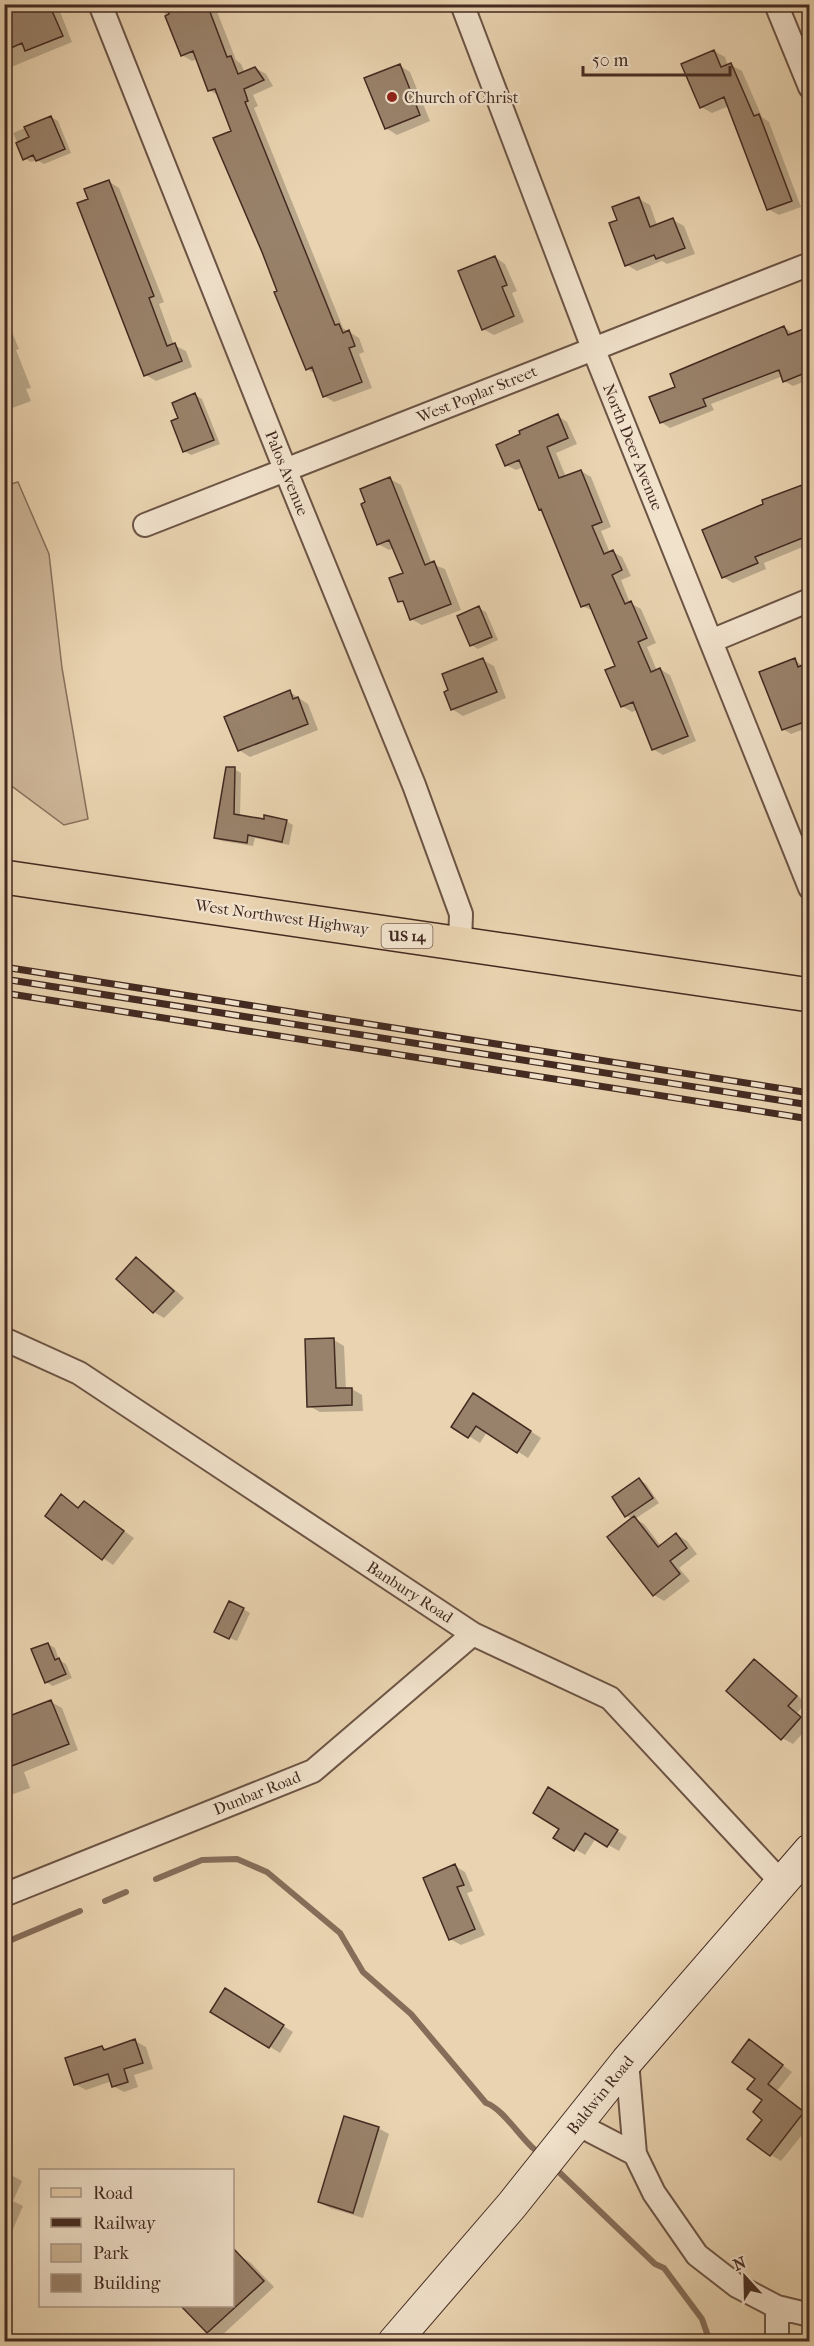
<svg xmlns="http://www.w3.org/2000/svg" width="814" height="2346" font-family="'IM FELL French Canon',serif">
  <rect width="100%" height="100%" fill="#e9d3b0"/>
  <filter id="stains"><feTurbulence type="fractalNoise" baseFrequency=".00333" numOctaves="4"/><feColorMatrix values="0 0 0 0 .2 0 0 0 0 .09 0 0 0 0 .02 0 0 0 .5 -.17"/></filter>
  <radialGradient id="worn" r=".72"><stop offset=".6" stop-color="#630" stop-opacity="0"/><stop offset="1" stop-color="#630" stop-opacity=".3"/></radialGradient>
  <path fill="#cdb698" stroke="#88705c" stroke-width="1.5" d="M18 482 49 554 62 668 88 819 64 825 5 781 4 486Z"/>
  <path fill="#0003" d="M21 4H57L72 42 4 70V11Z
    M161 4H214L236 60 241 64 245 73 255 68 266 74 273 86 253 95 258 106 254 108 343 328 359 338 364 352 359 354 372 388 334 402 324 396 316 374 307 369 279 292 233 132 219 96 209 90 197 59 192 61 182 55Z
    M714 51 725 57 728 66 731 65 742 71 762 117 769 122 801 207 779 215 768 209 729 106 712 113 701 107Z
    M399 65 410 72 430 121 397 135 386 128Z
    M51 117 58 121 71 153 44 164 37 160 31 162 24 158 13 133Z
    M108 181 119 188 164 302 159 304 174 345 186 351 192 367 156 381 146 375 90 200Z
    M639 199 650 205 657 225 673 220 684 226 695 254 667 264 662 261 637 271 627 265 619 220Z
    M495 257 505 264 517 291 512 293 524 322 494 335 483 329Z
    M4 326 11 330 19 349 16 350 31 388 26 389 31 401 7 410 4 409Z
    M784 327 794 334 810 328V379L793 386 784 381 783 376 711 404 714 410 670 428 661 422 677 388Z
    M195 395 202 399 220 444 191 455 184 451 180 419Z
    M558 416 567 422 577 444 556 453 566 477 581 471 591 477 611 527 601 531 610 553 613 552 622 557 631 576 621 580 630 603 641 609 656 643 647 647 657 671 660 669 670 675 696 741 663 755 653 749 637 710 632 712 622 706 617 666 594 611 582 606 524 467 516 470 506 465Z
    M390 479 401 485 432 564 445 569 461 610 422 625 411 619 406 605 400 601 405 574 394 548 389 550 378 544Z
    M810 483V544L764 563 766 569 733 583 723 577Z
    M479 608 486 612 498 640 478 649 471 645Z
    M483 660 494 666 506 698 463 716 452 709Z
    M795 660 804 667 806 717 810 727 791 734 783 729Z
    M290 692 308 704 318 730 250 757 239 750Z
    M234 769 241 773 240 817 286 821 293 825 289 845 255 838 253 846 222 841 215 837Z
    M136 1259 147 1265 184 1298 164 1318 154 1312Z
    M334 1340 344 1346 346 1390 352 1389 362 1395 363 1411 320 1412 309 1406Z
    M484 1401 541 1438 528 1458 487 1432 480 1443 453 1426Z
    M639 1480 646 1484 659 1503 635 1519 644 1524 661 1546 676 1534 687 1541 697 1554 679 1568 690 1581 664 1601 654 1595 632 1519 626 1515Z
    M61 1496 80 1508 85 1503 134 1538 113 1565 103 1558Z
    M243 1609 250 1613 237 1641 223 1635Z
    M48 1644 55 1648 59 1660 66 1664 72 1678 53 1686 46 1682Z
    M755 1661 765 1667 806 1703 797 1713 810 1725 793 1744 782 1738Z
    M51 1702 62 1708 78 1750 24 1772 30 1788 8 1796 4 1794V1712L10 1718Z
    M549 1789 627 1837 619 1851 596 1838 585 1855 555 1837 561 1829Z
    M455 1866 465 1872 473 1891 467 1893 485 1935 461 1945 450 1939Z
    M236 1996 293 2032 280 2053 212 2011Z
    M135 2041 146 2047 153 2069 134 2075 138 2087 124 2092 113 2086 112 2081 86 2090 75 2084 102 2047 107 2050Z
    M750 2041 792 2072 777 2091 810 2116V2125L781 2161 771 2155 765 2119 764 2100 757 2079Z
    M378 2128 389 2134 363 2218 330 2208 319 2202Z
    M4 2171 22 2181 13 2201 23 2206 10 2236 4 2233Z
    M240 2256 251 2263 274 2287 219 2338 208 2332 185 2308 187 2306H232Z"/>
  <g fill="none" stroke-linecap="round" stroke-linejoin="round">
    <path stroke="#856d59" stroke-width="6" d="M156 1879 202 1860 237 1859 267 1872 340 1933 363 1972 411 2014 486 2103C502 2108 520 2137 534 2149
      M105 1901 126 1892
      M4 1943 80 1911
      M560 2173 655 2264 664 2268 702 2319 710 2342"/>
  </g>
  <path fill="#99826b" stroke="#432a21" stroke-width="1.5" d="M18 4H49L63 36 25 51 22 43 11 48 4 31V10Z
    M165 4H207L227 57 231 56 238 74 255 67 264 80 244 89 248 101 245 102 335 325 339 324 343 333 349 330 355 346 349 348 362 382 323 397 312 367 306 370 274 292 277 291 262 252 213 138 231 131 215 89 208 91 193 51 181 56 165 16 169 14Z
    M714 50 721 67 731 63 754 116 759 114 792 201 767 210 724 97 700 108 681 64Z
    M400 64 420 115 385 129 364 78Z
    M51 116 65 149 36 161 33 155 23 160 16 143 29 137 24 127Z
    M109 180 154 296 149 298 167 346 175 343 182 361 144 376 77 203 88 199 84 189Z
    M639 197 650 227 673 218 685 248 656 259 654 255 625 266 609 223 617 220 612 207Z
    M495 256 507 285 502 287 514 316 482 330 458 271Z
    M784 326 788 335 806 328 810 338V371L783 382 779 370 703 399 706 406 660 423 649 397 675 387 670 374Z
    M195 393 214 440 183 452 171 421 178 418 172 403Z
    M558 414 568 438 547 447 559 478 581 470 602 522 592 526 604 554 613 550 622 570 612 575 625 604 631 601 647 638 638 642 651 672 660 668 688 736 652 750 633 702 621 707 605 670 615 666 589 604 581 607 541 509 539 510 519 460 505 466 496 445 520 434 519 431Z
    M390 477 425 565 434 561 451 604 410 620 403 601 398 602 389 578 403 573 389 540 377 545 361 504 365 502 360 489Z
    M810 482V535L755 557 758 563 722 578 702 530 763 504 762 500Z
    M479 606 492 637 470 646 457 616Z
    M483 658 497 692 451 710 444 692 448 690 442 674Z
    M795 658 798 667 810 662V720L782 730 759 672Z
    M290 690 293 699 298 697 308 724 238 751 224 717Z
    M226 767H235L234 814 264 819V815L287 820 282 842 248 835 247 843 214 838Z
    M136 1257 174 1291 153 1313 116 1279Z
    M334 1338 336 1388H352V1405L307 1407 305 1339Z
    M473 1393 531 1431 517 1453 476 1426 468 1438 451 1427Z
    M639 1478 653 1498 625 1517 612 1497Z
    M61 1494 78 1508 84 1501 124 1531 102 1560 45 1516Z
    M634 1516 658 1547 676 1533 687 1548 670 1561 680 1574 653 1596 607 1537Z
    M229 1601 244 1608 229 1639 214 1632Z
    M48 1643 55 1660 59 1658 66 1674 45 1683 31 1649Z
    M754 1659 797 1696 788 1706 801 1717 781 1740 726 1691Z
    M51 1700 69 1744 4 1769V1718Z
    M548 1787 618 1830 607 1847 585 1833 574 1851 553 1838 559 1829 533 1813Z
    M455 1864 464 1885 457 1887 475 1929 449 1940 423 1878Z
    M225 1988 284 2025 269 2048 210 2012Z
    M135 2039 143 2063 124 2069 128 2082 112 2087 108 2074 74 2085 65 2058 102 2046 104 2050Z
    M749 2039 783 2065 768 2084 804 2112 770 2156 747 2139 762 2120 753 2112 762 2100 747 2089 755 2079 732 2062Z
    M344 2116 379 2127 353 2213 318 2202Z
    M232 2247 264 2281 207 2333 181 2306H232Z"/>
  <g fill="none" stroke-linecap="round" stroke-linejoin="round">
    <defs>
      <path id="street" d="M100 4 285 469 414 785 461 914 460 944
        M462 4 593 348 810 888
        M776 4 810 87
        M145 525 810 264
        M711 641 810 600
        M4 1339 79 1373 473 1634 610 1698 782 1883
        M4 1895 313 1771 473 1634
        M627 2061 635 2154 654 2193 697 2255 737 2286 777 2307 810 2315
        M577 2124 635 2154
        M777 2342V2307"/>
      <path id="secondary" d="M394 2342 512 2205 627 2061 810 1850"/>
      <path id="primary" d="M4 877 810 995"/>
    </defs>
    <use href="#street" stroke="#6c5445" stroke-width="26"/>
    <use href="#secondary" stroke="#432a21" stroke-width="34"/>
    <use href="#primary" stroke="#432a21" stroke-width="36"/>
    <use href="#street" stroke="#f1e2cc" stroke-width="22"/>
    <use href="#secondary" stroke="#f1e2cc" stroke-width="32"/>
    <use href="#primary" stroke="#e9d3b0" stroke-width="33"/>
    <defs>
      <path id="rail" d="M4 967 810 1093
        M4 979 810 1105
        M4 993 810 1119"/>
    </defs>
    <use href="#rail" stroke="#432a21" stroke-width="7"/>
    <use href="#rail" stroke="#f1e2cc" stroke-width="4.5" stroke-dasharray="14" stroke-linecap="butt"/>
  </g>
  <circle fill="#8f2418" stroke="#f1e2cc" stroke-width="2" cx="392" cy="97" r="6"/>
  <g text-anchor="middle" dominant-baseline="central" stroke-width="4.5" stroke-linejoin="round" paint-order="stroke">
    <rect fill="#f1e2cc" stroke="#776154" stroke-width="1.5" x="381.5" y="924" width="51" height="24" rx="4.5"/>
    <g font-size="15" font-weight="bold" fill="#432a21">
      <text x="407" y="936">US 14</text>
    </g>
    <g font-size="16" fill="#432a21" stroke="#f1e2cc" text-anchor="start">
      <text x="404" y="97">Church of Christ</text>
    </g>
    <g font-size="16" fill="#432a21" stroke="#f1e2cc">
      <text transform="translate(477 394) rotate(-22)">West Poplar Street</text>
      <text transform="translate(633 447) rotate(68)">North Deer Avenue</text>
      <text transform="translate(287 473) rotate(68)">Palos Avenue</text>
      <text transform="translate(282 917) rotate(8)">West Northwest Highway</text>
      <text transform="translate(410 1592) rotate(33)">Banbury Road</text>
      <text transform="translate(257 1793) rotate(-22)">Dunbar Road</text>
      <text transform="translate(600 2095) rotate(-51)">Baldwin Road</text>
    </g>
  </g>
  <rect width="814" height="2346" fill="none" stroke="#e9d3b0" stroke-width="24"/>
  <rect x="6" y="6" width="802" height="2334" fill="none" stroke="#432a21" stroke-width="3"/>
  <rect x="12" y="12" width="790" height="2322" fill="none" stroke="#432a21" stroke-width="1.5"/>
  <rect x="39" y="2169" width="195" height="138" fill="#f1e2cc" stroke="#ab9888" stroke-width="1.5"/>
  <rect x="51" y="2188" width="30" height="9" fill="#e9d3b0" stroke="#ab9888" stroke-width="1.5"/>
  <text x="93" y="2199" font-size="18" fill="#432a21">Road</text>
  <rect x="51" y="2218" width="30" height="9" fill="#432a21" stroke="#ab9888" stroke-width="1.5"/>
  <text x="93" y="2229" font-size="18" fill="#432a21">Railway</text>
  <rect x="51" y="2244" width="30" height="18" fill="#cdb698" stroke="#ab9888" stroke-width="1.5"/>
  <text x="93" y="2259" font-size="18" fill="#432a21">Park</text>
  <rect x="51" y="2274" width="30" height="18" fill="#99826b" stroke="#ab9888" stroke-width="1.5"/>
  <text x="93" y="2289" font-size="18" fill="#432a21">Building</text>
  <g transform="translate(745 2277) rotate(338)" stroke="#f1e2cc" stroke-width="4.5" paint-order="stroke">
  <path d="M0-4.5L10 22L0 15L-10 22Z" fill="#432a21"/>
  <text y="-9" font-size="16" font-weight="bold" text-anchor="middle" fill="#432a21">N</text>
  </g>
  <path d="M583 66v9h147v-9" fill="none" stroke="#432a21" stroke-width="3"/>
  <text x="592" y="66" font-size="18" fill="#432a21" stroke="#f1e2cc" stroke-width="4.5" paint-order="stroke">50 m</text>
  <rect width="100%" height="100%" filter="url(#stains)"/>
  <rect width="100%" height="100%" fill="url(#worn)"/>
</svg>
